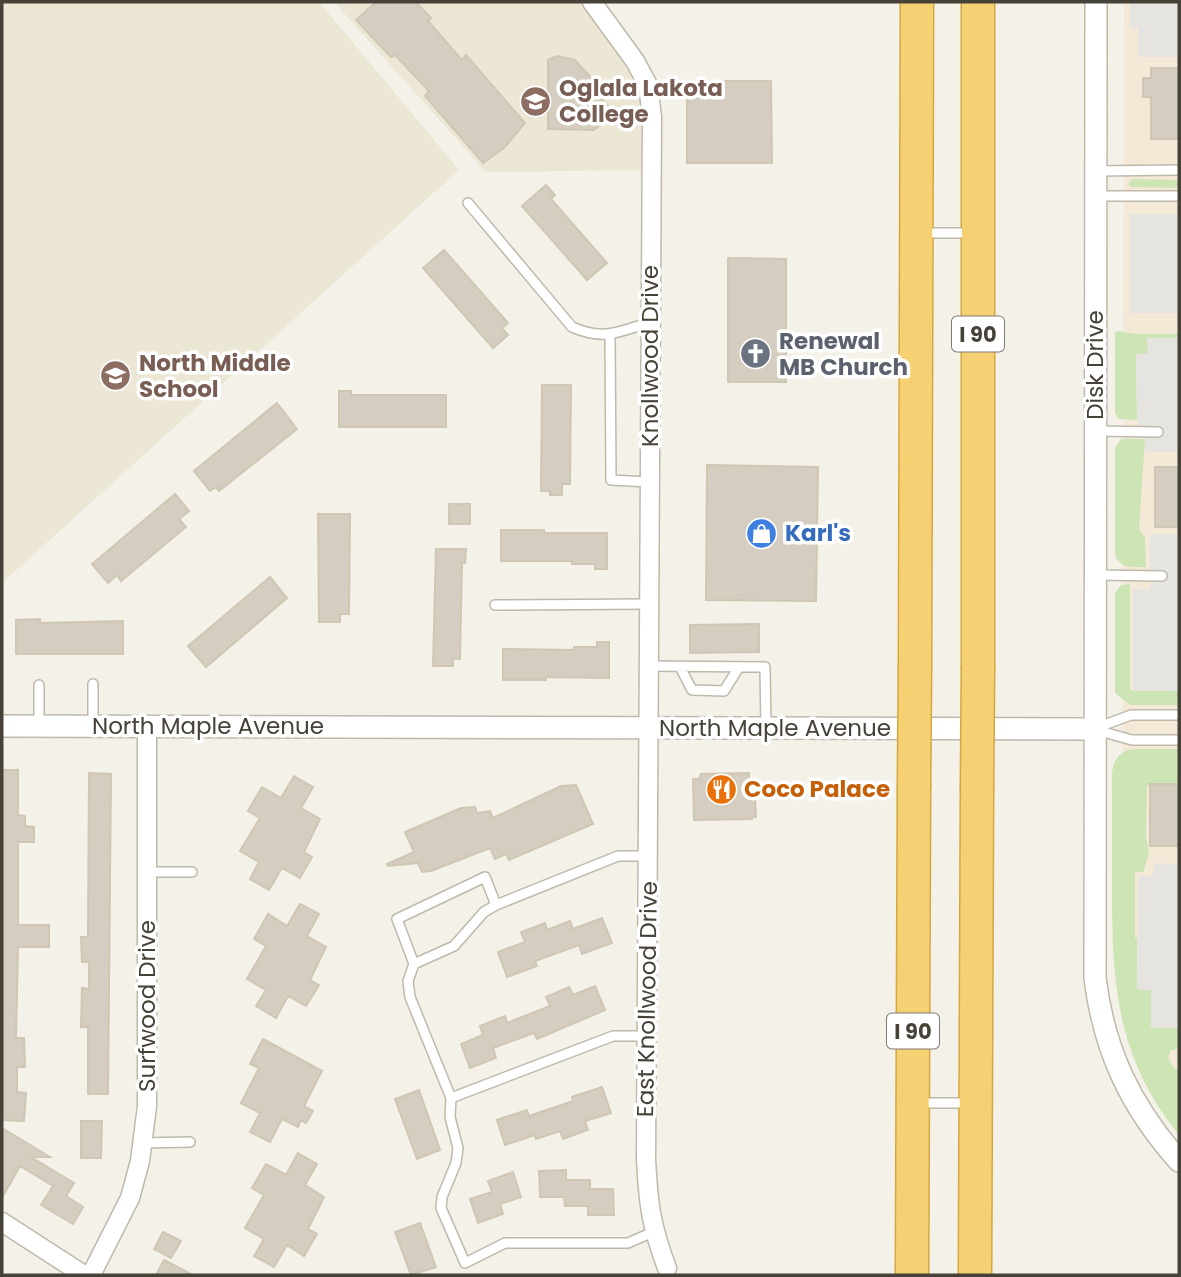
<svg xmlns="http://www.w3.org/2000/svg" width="1181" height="1277" font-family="Poppins,sans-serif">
  <rect width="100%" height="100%" fill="#f4f1e9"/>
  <path fill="#f4e9d6" d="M1124 2H1179V1119L1122 946Z"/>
  <path fill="#ece6d4" d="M2 2H319L459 170 2 583Z
    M334 2H592L648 85 651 170 486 172Z"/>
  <path fill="#cde5b5" d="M1132 179 1179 180V188L1132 187 1128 184Z
    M1119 331 1137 334H1179V338H1147L1148 354H1136L1137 420 1119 419 1115 413V332Z
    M1121 439H1145L1139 528 1141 533 1145 537 1146 567C1133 567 1119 569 1115 555V448Z
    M1130 584V690L1179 691V705H1130L1115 693V593L1121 585Z
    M1133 749H1179V784H1150L1147 786 1146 835 1149 854 1143 872H1135V938H1137V989L1151 990V1028H1179V1049L1171 1050 1168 1057 1173 1067 1179 1071V1135C1117 1058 1112 986 1112 891 1112 852 1112 812 1112 773 1113 760 1120 751 1133 749Z"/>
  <path fill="#e5e4e1" d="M1130 2H1179V57H1138V28L1130 27Z
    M1130 214H1179V313H1129Z
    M1147 338H1179V452H1145V439L1137 420 1136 354 1148 353Z
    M1150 534H1179V691H1133V589H1150Z
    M1154 863 1179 864V1028H1151V990L1137 989 1138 876H1150L1154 873Z"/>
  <path fill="#d5cdbf" stroke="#cfc6b3" stroke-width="2" d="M376 2H416L431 18 428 21 462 60 466 55 525 123 504 148 483 163 425 96 429 91 395 55 391 57 356 20Z
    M557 56 575 60 604 92 601 98 609 107 610 116 594 130 548 129V60Z
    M1151 68H1179V139H1151V97H1143V78H1151Z
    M687 81H771L772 163H687Z
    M546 185 555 195 551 199 607 263 587 280 522 206Z
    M444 250 508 323 502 328 508 335 493 348 423 268Z
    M728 258 786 259V382H728Z
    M542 385H571L570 484H562V495H550V491H541Z
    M339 391H351V395H446V427H339Z
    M277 403 297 429 219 491 216 487 210 491 194 471Z
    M707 465 818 467 816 601 706 600Z
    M1155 467H1179V527H1155Z
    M175 494 189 511 179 519 186 527 121 581 117 575 108 583 92 564Z
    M449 504H470V524H449Z
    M318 514H350L349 614H340V622H319Z
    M501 530H544V533H607V569H595V564H572V561H501Z
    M436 549H466L465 563H462L460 659H453V666H433Z
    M270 577 287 598 206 667 188 646Z
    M40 619V623L123 621V654H16V620Z
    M759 624V652L690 653V625Z
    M597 642H609V678L546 677V680H503V649L574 650V647H597Z
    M2 770H18V815L25 816V826L34 827V842H18V925H49V947H18L16 1038H24L25 1067H17V1092L26 1093 24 1121 2 1120Z
    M89 773 111 774 108 1094H88V1027H81L82 988 89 989V962H82L81 937H88Z
    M749 773V799H755L756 817H752V819L694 820 693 779H699L701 774Z
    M294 776 313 787 301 808 320 819 304 852 312 857 300 878 282 868 269 890 250 879 259 862 240 851 260 818 248 811 262 787 281 798Z
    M1150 784H1179V846H1150Z
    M576 785 593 824 509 860 506 854 495 859 490 848 431 871 422 872 418 863 388 866 387 864 414 852 405 832 461 808 475 807 477 813 490 811 493 818 561 786Z
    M300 904 319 914 307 936 326 947 310 980 319 985 306 1006 288 996 276 1018 256 1006 266 990 247 979 266 946 254 939 268 914 287 926Z
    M602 918 612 943 582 954 579 945 535 961 537 966 507 977 498 952 525 942 521 932 545 923 547 930 570 921 573 929Z
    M595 986 605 1010 537 1039 534 1033 493 1048 496 1058 470 1068 461 1044 483 1035 480 1026 505 1016 507 1023 550 1006 546 997 569 987 573 995Z
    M263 1039 322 1071 304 1106 313 1111 306 1123 301 1120 298 1127 282 1119 270 1142 250 1132 260 1113 241 1103 259 1068 250 1064Z
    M602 1087 611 1113 585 1121 588 1130 563 1139 560 1131 536 1139 535 1135 505 1145 497 1120 527 1110 529 1116 573 1101 572 1097Z
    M419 1090 440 1150 417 1159 395 1099Z
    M81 1121H102L101 1158H81Z
    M2 1128 50 1157H31L74 1183 66 1196 83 1207 73 1224 41 1205 53 1186 20 1166 2 1198Z
    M298 1153 317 1164 305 1185 324 1197 308 1229 317 1234 304 1256 287 1245 274 1267 254 1256 264 1239 245 1228 264 1195 252 1188 266 1164 286 1175Z
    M566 1170V1180H590V1189H613L614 1215H588V1206H565L564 1197H540L539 1171Z
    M513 1172 521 1197 500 1204 503 1214 478 1223 470 1199 492 1192 488 1181Z
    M420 1223 436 1267 411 1275 395 1232Z
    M163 1232 181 1241 171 1258 154 1249Z
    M164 1260 193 1275H156Z"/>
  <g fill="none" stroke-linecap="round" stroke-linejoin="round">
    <defs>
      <path id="service" d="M1097 171 1179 170
        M1097 196H1179
        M468 203 572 327C603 341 619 332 650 322
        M920 233H973
        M610 335 611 480 649 482
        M1097 431 1158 432
        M1097 575 1162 576
        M495 605 648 604
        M647 666 765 667 766 728
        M680 667 692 690 724 691 739 667
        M93 684V726
        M39 725V685
        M1096 728 1131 715H1179
        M1096 730 1132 740H1179
        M648 856H618L496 905 484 912 454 946 414 964 408 981 410 997 451 1098 450 1117 458 1148 456 1163 442 1197 441 1208 465 1263 505 1243H628L653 1232
        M147 872H192
        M414 964 397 919 485 877 496 905
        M451 1098 613 1036H647
        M917 1103H970
        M142 1143 190 1142"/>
      <path id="minor" d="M592 2 635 61 648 85 652 117 646 1158C648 1202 651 1226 667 1268
        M2 1222 84 1275
        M91 1275 130 1198 140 1161 147 1106V726"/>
      <path id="tertiary" d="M1096 2 1095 978C1104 1051 1131 1107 1179 1161
        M2 726 1094 729"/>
      <path id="motorway" d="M978 2V667
        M915 666 917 2
        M912 1275 914 786
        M975 1275 977 789"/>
    </defs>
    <use href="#service" stroke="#bfb9ac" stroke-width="12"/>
    <use href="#minor" stroke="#bfb9ac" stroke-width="21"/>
    <use href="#tertiary" stroke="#bfb9ac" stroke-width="24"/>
    <use href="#motorway" stroke="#d5a742" stroke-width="35"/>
    <use href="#service" stroke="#fff" stroke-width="9"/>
    <use href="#minor" stroke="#fff" stroke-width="18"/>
    <use href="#tertiary" stroke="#fff" stroke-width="21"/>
    <use href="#motorway" stroke="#f6d173" stroke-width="32"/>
    <defs>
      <path id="motorway-bridge" d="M914 786 915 666
        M977 789 978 667"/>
    </defs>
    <use href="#motorway-bridge" stroke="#d5a742" stroke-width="35" stroke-linecap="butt"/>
    <use href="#motorway-bridge" stroke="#f6d173" stroke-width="32"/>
  </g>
  <defs>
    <symbol id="university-disc" viewBox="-11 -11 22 22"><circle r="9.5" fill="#8d6e63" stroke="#fff"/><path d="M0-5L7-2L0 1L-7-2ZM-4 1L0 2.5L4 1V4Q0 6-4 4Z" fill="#fff"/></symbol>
    <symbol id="church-disc" viewBox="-11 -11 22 22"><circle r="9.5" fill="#6b7280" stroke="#fff"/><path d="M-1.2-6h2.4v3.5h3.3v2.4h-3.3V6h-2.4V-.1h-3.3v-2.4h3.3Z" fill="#fff"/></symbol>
    <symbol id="school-disc" viewBox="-11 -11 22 22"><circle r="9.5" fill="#8d6e63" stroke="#fff"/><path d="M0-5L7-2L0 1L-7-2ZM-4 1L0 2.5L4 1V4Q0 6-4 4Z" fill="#fff"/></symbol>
    <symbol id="shop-disc" viewBox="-11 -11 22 22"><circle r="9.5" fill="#3f7fe0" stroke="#fff"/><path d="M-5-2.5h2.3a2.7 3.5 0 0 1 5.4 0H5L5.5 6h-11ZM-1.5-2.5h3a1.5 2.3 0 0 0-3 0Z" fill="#fff"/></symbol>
    <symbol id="restaurant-disc" viewBox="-11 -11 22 22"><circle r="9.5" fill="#e8710a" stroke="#fff"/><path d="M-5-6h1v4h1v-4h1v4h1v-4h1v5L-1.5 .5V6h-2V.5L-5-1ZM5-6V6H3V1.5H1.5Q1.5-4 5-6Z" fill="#fff"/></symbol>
  </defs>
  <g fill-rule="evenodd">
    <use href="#university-disc" x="518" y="84" width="35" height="35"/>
    <use href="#church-disc" x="738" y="336" width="35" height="35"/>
    <use href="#school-disc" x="98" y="358" width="35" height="35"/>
    <use href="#shop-disc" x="744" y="516" width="35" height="35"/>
    <use href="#restaurant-disc" x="704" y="772" width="35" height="35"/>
  </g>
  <g text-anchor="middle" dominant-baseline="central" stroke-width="7" stroke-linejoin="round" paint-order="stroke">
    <g fill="#fff" stroke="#7e7b74" stroke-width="2">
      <rect x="952" y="316.5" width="52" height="35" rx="5"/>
      <rect x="887" y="1013.5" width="52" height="35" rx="5"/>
    </g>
    <g font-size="21" font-weight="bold" fill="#474238">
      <text x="978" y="334">I 90</text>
      <text x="913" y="1031">I 90</text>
    </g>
    <g font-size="23" font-weight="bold" fill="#785e54" stroke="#fff" text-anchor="start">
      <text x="559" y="88">Oglala Lakota<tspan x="559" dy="26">College</tspan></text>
      <text x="139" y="363">North Middle<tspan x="139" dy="26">School</tspan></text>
    </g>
    <g font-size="23" font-weight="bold" fill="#5b616d" stroke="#fff" text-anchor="start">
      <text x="779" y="341">Renewal<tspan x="779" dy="26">MB Church</tspan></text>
    </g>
    <g font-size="23" fill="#474238" stroke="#fff">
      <text transform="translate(650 356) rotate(-90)">Knollwood Drive</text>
      <text transform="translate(1095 365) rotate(-90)">Disk Drive</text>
      <text x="208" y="726">North Maple Avenue</text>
      <text x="775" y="728">North Maple Avenue</text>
      <text transform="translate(647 999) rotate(-89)">East Knollwood Drive</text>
      <text transform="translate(147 1006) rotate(-90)">Surfwood Drive</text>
    </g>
    <g font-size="23" font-weight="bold" fill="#366cbe" stroke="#fff" text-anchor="start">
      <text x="785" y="533">Karl's</text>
    </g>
    <g font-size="23" font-weight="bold" fill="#c56008" stroke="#fff" text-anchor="start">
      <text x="744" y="789">Coco Palace</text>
    </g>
  </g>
  <rect width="1181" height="1277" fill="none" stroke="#474238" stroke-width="7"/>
</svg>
